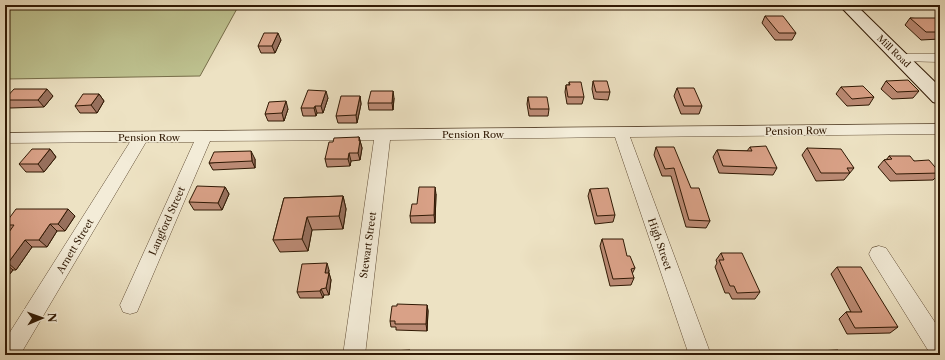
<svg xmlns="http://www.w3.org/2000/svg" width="945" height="360" font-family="'Libre Caslon Text',serif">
  <rect width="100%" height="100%" fill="#ede2c3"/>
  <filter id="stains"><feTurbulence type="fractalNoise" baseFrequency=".005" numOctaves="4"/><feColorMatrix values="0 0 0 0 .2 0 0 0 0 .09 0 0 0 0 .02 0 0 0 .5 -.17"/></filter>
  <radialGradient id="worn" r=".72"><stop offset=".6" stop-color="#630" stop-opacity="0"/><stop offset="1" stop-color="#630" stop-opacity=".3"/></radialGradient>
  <path fill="#bec290" stroke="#776e4a" d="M5 5H239L200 76 5 79Z"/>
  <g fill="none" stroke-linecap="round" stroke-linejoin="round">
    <defs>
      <path id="street" d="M902 54H940V62L897 61 895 58 897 55Z
        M940 124V134L630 137 711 355H689L615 137 390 140 365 355H343L374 140 210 141 137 312 130 314 123 312 120 305 194 142H146L20 355H5V340L130 142 5 143V133Z
        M879 246 886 248 940 330V355H931L872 260 869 254 872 248Z"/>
      <path id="secondary" d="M839 5H856L940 87V104L933 102Z"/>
    </defs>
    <use href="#street" stroke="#5f4b34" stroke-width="1"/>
    <use href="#secondary" stroke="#301904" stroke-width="2"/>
    <use href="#street" fill="#f3ecd8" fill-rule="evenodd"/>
    <use href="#secondary" fill="#f3ecd8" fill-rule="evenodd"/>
  </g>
  <path fill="#bb8a74" stroke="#301904" d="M765 16 796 33 792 40H775L762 23Z
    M910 18 940 21V39L921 40 905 25Z
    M281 40 275 53H261L258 46Z
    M593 81 610 92 608 100 594 99 592 89Z
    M886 81 919 91 913 98 892 99 881 89Z
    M569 82 584 97 582 104H567L565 92 566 85H569Z
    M841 87 874 97 869 105 847 106 836 94Z
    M677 88 702 106 699 114H681L674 96Z
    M99 94 104 101 97 113H80L75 106Z
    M53 96 44 107 10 108 5 102V99Z
    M360 96 361 104 357 123H338L336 116Z
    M528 97 549 109 548 116H529L527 104Z
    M328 98 323 113H317L316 116H303L301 108Z
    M394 98 393 110H369L368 103Z
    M288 109 284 121H268L265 114Z
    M359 137 362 148 360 160 351 161 350 166 327 167 325 159 333 142Z
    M656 147 691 188 710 221 706 228 686 227 671 176H662L654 155Z
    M750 147 777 168 773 175 719 173 713 157 717 150 747 151Z
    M807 148 854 168 844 180 816 181 802 155Z
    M50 149 56 157 44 172H26L19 164Z
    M889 156 914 161 940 173 933 180 890 181 878 167 884 160 887 159Z
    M255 159V168L213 170 209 163Z
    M225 187 229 194 222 210H194L189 202Z
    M590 189 615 215 613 222 595 224 588 196Z
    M436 194 435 223H411L410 216 417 204Z
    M343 196 346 209 343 229 312 230 308 251 280 252 273 240 284 198Z
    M75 216 65 231H57L47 247H32L16 270H13L5 280V240L8 236 7 235 10 231 5 226V224Z
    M602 239 627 256 635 268 632 274 634 278 631 285 610 286 600 246Z
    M721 253 760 292 755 299H732L729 293H725L715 267 717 263 716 260Z
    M837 267 898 327 890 333 847 334 839 319 846 312H851L831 274Z
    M329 270V273L331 280 329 295H324L323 298H300L297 292Z
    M940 283V289L937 285Z
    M427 305 428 311 427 331 396 330V327H391L390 321Z
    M818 351 841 355H814Z"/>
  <path fill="#98715e" stroke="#301904" d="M278 33 281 40 275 53 272 46Z
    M47 89 53 96 44 107 38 100Z
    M326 91 328 98 323 113 321 106Z
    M393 91 394 98 393 110 392 103Z
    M99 94 104 101 97 113 91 105Z
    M360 96 361 104 357 123 356 115Z
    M286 101 288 109 284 121 282 113Z
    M315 106 317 113 316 116 314 108Z
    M359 137 362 148 360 160 358 153Z
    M50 149 56 157 44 172 38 164Z
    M251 151 255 159V168L252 161Z
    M349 153 351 161 350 166 348 159Z
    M225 187 229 194 222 210 218 203Z
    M435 187 436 194 435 223 434 215Z
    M343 196 346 209 343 229 339 216Z
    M68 209 75 216 65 231 58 224Z
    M307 217 312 230 308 251 302 239Z
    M50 224 57 231 47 247 39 240Z
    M25 240 32 247 16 270 8 263Z
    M5 263 13 270 5 280Z
    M327 263 329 270 327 280 325 273Z
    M329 273 331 280 329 295 326 288Z
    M321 289 324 295 323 298 320 291Z
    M427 305 428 311 427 331 426 324Z"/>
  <path fill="#d9a187" stroke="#301904" d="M765 16H783L796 33H779Z
    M910 18H937L940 21V32H926Z
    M264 33H278L272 46H258Z
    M908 80 919 91 897 92 886 81Z
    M593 81H607L610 92H596Z
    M569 82H581L584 97H568L566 85H570Z
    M863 86 874 97 852 99 841 87Z
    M677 88H694L702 106H684Z
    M14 89H47L38 100H5V99Z
    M308 90 326 91 321 106H315L314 108H301Z
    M371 91H393L392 103H368Z
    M83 94H99L91 105 75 106Z
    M341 96H360L356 115 336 116Z
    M528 97H547L549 109H530Z
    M286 101 282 113 265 114 269 102Z
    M359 137V141H360L358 153H349L348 159H325L329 142H333L334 138Z
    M766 146 777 168 723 166 717 150 752 151 750 147Z
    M656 147H674L691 188H699L710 221 689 220 674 168 665 169Z
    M807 148 841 149 854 168H847L850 173H821Z
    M32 149H50L38 164H19Z
    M251 151 252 161 209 163 214 152Z
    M889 156H910L914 161 929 160 940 173 896 174 884 160 892 159Z
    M197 186 225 187 218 203 189 202Z
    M419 187H435L434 215 410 216 412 204H417Z
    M608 188 615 215 597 216 590 189Z
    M343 196 339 216 307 217 302 239 273 240 284 198Z
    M16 209H68L58 224H50L39 240H25L8 263H5V240L9 235H7L14 225H5V224Z
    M602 239H623L627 256H630L635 268 631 269 634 278 613 279Z
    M721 253H742L760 292 737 293 734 286H730L719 260H724Z
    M327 263 325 273H329L326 288 321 289 320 291 297 292 302 264Z
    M837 267H861L898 327 855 328 846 312H862Z
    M397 304 427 305 426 324H395V321H390L392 306H397Z
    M410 350V355H391L392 351Z
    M838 350 841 355H820L818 351Z"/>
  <g text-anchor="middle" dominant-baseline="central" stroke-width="3" stroke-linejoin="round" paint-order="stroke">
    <g font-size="9" fill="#301904" stroke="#f3ecd8">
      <text transform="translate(894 51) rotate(44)">Mill Road</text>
    </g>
    <g font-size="10" fill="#301904" stroke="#f3ecd8">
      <text transform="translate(796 131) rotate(-1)">Pension Row</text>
      <text x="473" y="134">Pension Row</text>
      <text x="149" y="137">Pension Row</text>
      <text transform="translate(167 221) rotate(-66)">Langford Street</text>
      <text transform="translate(660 244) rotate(71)">High Street</text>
      <text transform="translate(368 245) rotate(-82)">Stewart Street</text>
      <text transform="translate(75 246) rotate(-59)">Arnett Street</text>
    </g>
  </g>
  <rect width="945" height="360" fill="none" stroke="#ede2c3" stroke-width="20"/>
  <rect x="6" y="6" width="933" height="348" fill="none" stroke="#301904" stroke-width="2"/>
  <rect x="10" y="10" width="925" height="340" fill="none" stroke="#301904"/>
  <g transform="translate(42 318) rotate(88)" stroke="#f3ecd8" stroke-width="3" paint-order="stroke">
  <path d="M0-3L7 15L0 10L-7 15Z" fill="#301904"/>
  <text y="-6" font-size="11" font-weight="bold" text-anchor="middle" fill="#301904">N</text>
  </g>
  <rect width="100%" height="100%" filter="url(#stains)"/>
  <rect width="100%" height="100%" fill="url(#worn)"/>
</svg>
